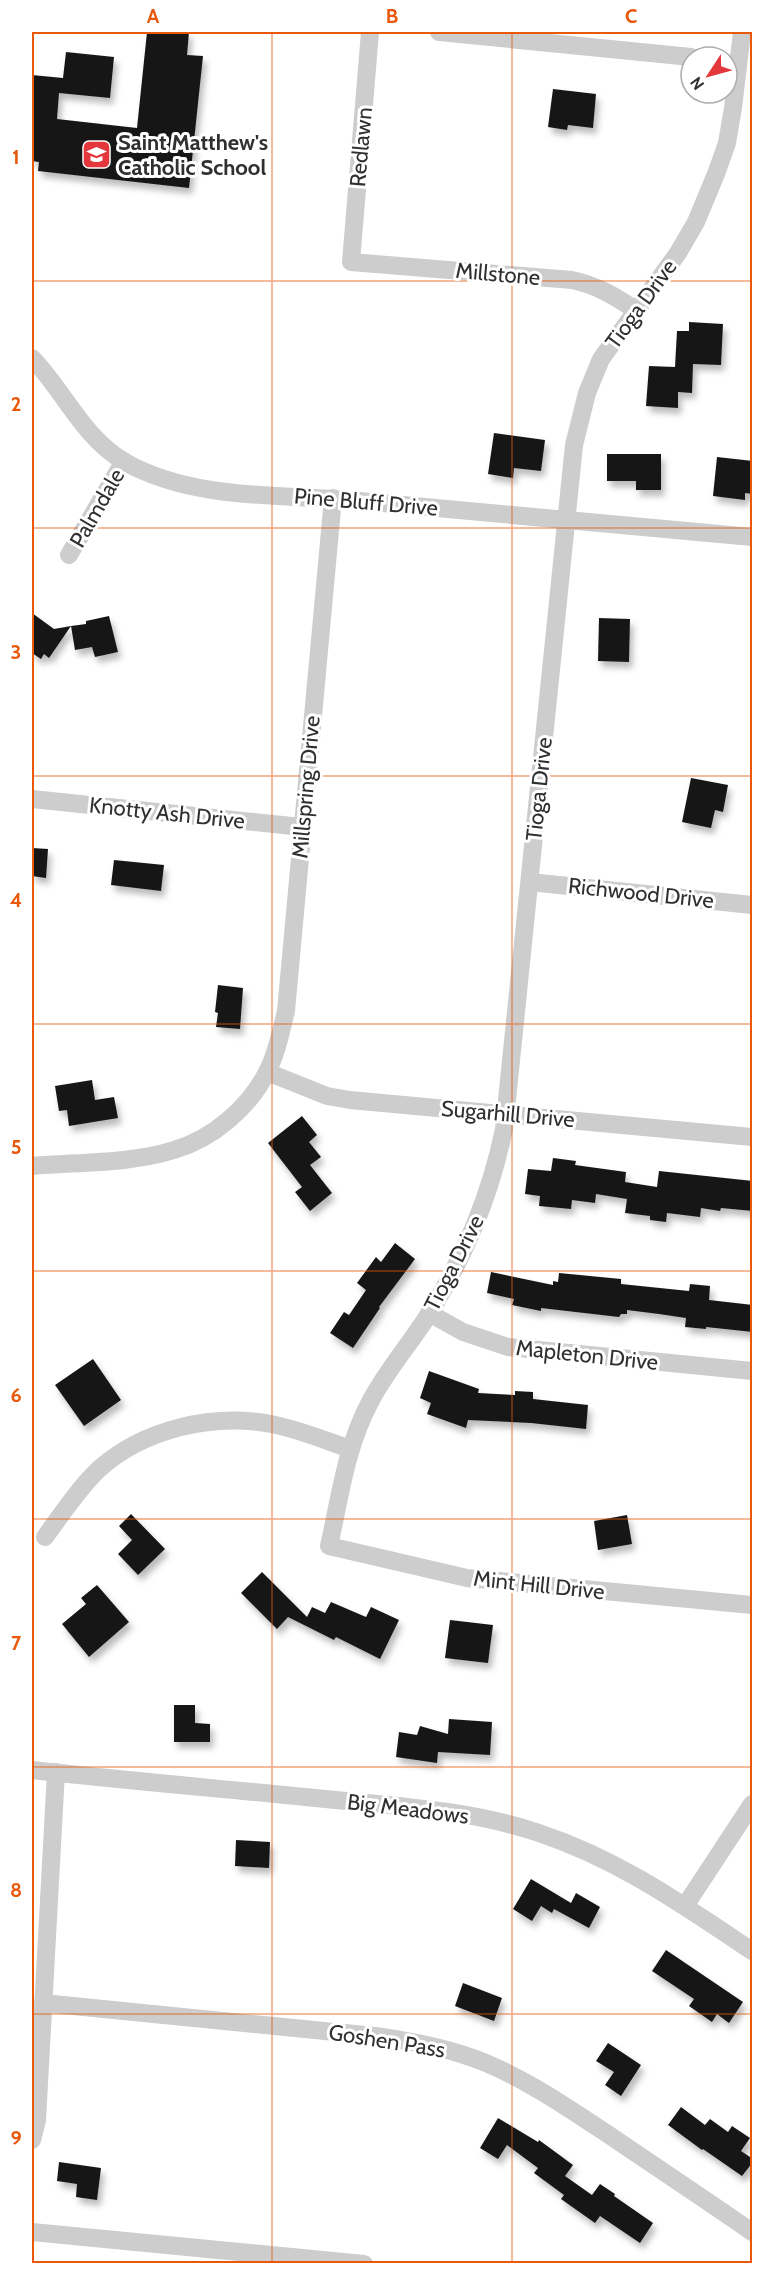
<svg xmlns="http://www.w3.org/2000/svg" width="784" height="2295" font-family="Cabin,sans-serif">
  <defs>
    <filter id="shadow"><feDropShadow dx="3.5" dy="6" stdDeviation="3" flood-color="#0004"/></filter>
  </defs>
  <rect width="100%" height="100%" fill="#fff"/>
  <path fill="#171717" filter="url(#shadow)" d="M147 32H189L187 55 203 56 189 188 38 171 39 162 32 161V75L63 78 66 52 114 57 110 98 59 93 57 119 137 128Z
    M553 89 596 94 593 128 568 125 567 130 548 127Z
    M689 322 723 324 721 365 693 364 692 393 678 392V408L646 406 649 366 675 367 677 331H689Z
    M494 433 545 440 541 471 514 468 513 478 488 474Z
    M607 454H661V490H636V481H607Z
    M717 457 753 461V494L745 493V500L713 496Z
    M32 613 54 629 71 626 49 658 44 654 41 659 32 653Z
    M109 616 118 652 95 657 92 647 75 650 71 626 86 624V621Z
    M599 618 630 619 629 662 598 661Z
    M691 778 728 785 723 812 715 810 711 828 682 822Z
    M32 848 48 849 46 878 32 876Z
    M114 860 164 865 161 891 111 885Z
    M218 985 243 988 240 1029 216 1027 218 1013 215 1012Z
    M92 1080 95 1100 114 1097 118 1118 69 1126 67 1110 59 1111 55 1086Z
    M302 1116 317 1135 309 1142 321 1157 310 1165 332 1193 310 1211 295 1192 302 1187 268 1143Z
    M553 1158 576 1161 575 1165 626 1172 625 1182 657 1187 659 1171 753 1181V1211L721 1208 720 1211 701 1208 700 1217 667 1213 666 1222 650 1220V1216L625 1213 627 1199 596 1194 595 1203 572 1200 571 1209 539 1206 540 1196 525 1194 528 1169 551 1171Z
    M395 1243 415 1259 379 1307 380 1308 353 1348 330 1333 344 1312 349 1315 366 1290 357 1283 376 1257 381 1262Z
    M491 1272 553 1285V1281L558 1282 559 1273 621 1279V1284L689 1291 690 1284 710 1286 709 1300 753 1305V1332L706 1327V1329L685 1327 686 1318 659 1314 627 1310V1314H621L619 1317 541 1308V1311L512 1305 514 1299 487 1293Z
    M93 1359 121 1400 84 1426 55 1385Z
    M429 1371 479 1389 478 1393 515 1395V1391L533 1392V1399L588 1405 586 1429 531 1423 468 1420 466 1428 427 1414 431 1403 420 1398Z
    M131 1514 165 1549 138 1575 118 1554 132 1540 119 1526Z
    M627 1515 632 1544 598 1550 594 1521Z
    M262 1572 307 1617 312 1607 325 1613 331 1602 366 1617 371 1607 399 1620 380 1659 336 1637 334 1640 288 1617 277 1629 241 1593Z
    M97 1585 129 1622 89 1657 62 1624 86 1604 81 1598Z
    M450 1620 493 1625 488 1663 445 1658Z
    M174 1705H195V1723L210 1724V1742H174Z
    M449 1719 492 1722 490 1755 438 1752 437 1763 396 1757 399 1732 417 1735 420 1726 448 1734Z
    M236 1840 270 1842 269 1868 235 1866Z
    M531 1879 571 1903 576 1893 600 1907 589 1928 554 1909 552 1913 541 1906 532 1921 513 1909Z
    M666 1950 743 2002 729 2023 717 2014 712 2022 689 2006 694 1999 652 1971Z
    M463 1983 502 1998 494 2021 455 2006Z
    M608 2043 641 2065 621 2096 605 2085 614 2072 596 2061Z
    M681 2107 705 2125 710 2119 728 2132 732 2126 750 2138 741 2151 753 2159V2162L742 2176 703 2149 702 2150 668 2125Z
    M498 2118 538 2142 539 2140 573 2165 565 2176 592 2195 600 2184 615 2194 614 2196 653 2223 640 2243 600 2216 595 2223 561 2199 564 2195 534 2173 538 2168 507 2145 498 2159 480 2148Z
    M59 2162 101 2168 97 2200 76 2197 77 2184 57 2181Z"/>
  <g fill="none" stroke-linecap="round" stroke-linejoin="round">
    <path stroke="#cdcdcd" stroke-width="18" d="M370 32 351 262 572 280C597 285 616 297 637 311
      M439 32 691 57
      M742 32 733 108 727 143 716 174 696 222 678 253 601 359 587 393 574 445 504 1129C490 1197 465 1255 429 1314 410 1344 386 1371 370 1402 346 1447 340 1497 329 1546L467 1578 752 1605
      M32 358C64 391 83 438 125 462 194 501 283 494 360 501 491 513 622 525 752 537
      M69 555 124 461
      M32 799 302 827
      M530 882 752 905
      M267 1072 327 1096 350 1100 752 1137
      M32 1166C78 1162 129 1164 174 1150 212 1139 249 1108 267 1072 277 1053 281 1031 286 1011L333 498
      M429 1313 463 1332 508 1347 752 1371
      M45 1537C62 1514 78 1489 99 1469 144 1429 212 1413 271 1424 298 1429 324 1440 350 1449
      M32 1770C129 1781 227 1789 325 1799 396 1806 471 1810 539 1833 620 1860 683 1905 752 1951
      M685 1906 752 1804
      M43 2003 375 2036C412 2041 450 2048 486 2063 531 2082 571 2110 612 2137 659 2169 706 2200 752 2232
      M32 2140 37 2120 56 1772
      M32 2232 364 2264"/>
  </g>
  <path fill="none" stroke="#e8590c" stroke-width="1.5" stroke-opacity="0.55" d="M272 32V2264M512 32V2264M32 281H752M32 528H752M32 776H752M32 1024H752M32 1271H752M32 1519H752M32 1767H752M32 2014H752"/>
  <defs>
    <symbol id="school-square" viewBox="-11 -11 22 22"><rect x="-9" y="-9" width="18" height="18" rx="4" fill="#e3373c" stroke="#fff"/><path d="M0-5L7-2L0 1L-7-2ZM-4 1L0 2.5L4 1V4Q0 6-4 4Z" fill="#fff"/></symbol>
  </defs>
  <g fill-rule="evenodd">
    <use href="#school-square" x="80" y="138" width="33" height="33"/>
  </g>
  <g text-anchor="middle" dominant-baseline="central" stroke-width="6" stroke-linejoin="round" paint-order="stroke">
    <g font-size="22" font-weight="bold" fill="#303030" stroke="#fff" text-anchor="start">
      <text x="118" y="142">Saint Matthew's<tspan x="118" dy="25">Catholic School</tspan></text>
    </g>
    <g font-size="22" fill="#303030" stroke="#fff">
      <text transform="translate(361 147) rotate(-85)">Redlawn</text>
      <text transform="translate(498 274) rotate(5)">Millstone</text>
      <text transform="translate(641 304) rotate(-54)">Tioga Drive</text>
      <text transform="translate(366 502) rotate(5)">Pine Bluff Drive</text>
      <text transform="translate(97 508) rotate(-60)">Palmdale</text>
      <text transform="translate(306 787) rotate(-85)">Millspring Drive</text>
      <text transform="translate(539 789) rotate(-84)">Tioga Drive</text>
      <text transform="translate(167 813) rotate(6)">Knotty Ash Drive</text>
      <text transform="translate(641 893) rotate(6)">Richwood Drive</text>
      <text transform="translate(508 1114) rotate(5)">Sugarhill Drive</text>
      <text transform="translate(454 1263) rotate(-63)">Tioga Drive</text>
      <text transform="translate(587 1355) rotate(6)">Mapleton Drive</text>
      <text transform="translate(539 1585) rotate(6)">Mint Hill Drive</text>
      <text transform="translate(408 1809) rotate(7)">Big Meadows</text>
      <text transform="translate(387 2041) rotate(9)">Goshen Pass</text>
    </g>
  </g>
  <rect width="784" height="2295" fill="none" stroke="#ffffff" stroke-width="66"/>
  <g transform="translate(709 75) rotate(234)"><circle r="28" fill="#ffffff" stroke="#acacac" stroke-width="1.5"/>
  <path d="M0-4.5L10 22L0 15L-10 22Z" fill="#e3373c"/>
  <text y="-9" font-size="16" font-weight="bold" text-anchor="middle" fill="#303030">N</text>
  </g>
  <rect x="33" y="33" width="718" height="2229" fill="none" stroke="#e8590c" stroke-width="2"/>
  <g font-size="20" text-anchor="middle" font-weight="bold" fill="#e8590c">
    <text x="153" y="23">A</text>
    <text x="392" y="23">B</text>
    <text x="631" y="23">C</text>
    <text x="16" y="164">1</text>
    <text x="16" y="411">2</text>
    <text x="16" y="659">3</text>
    <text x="16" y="907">4</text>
    <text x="16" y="1154">5</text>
    <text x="16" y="1402">6</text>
    <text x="16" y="1650">7</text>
    <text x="16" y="1897">8</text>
    <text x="16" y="2145">9</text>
  </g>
</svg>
